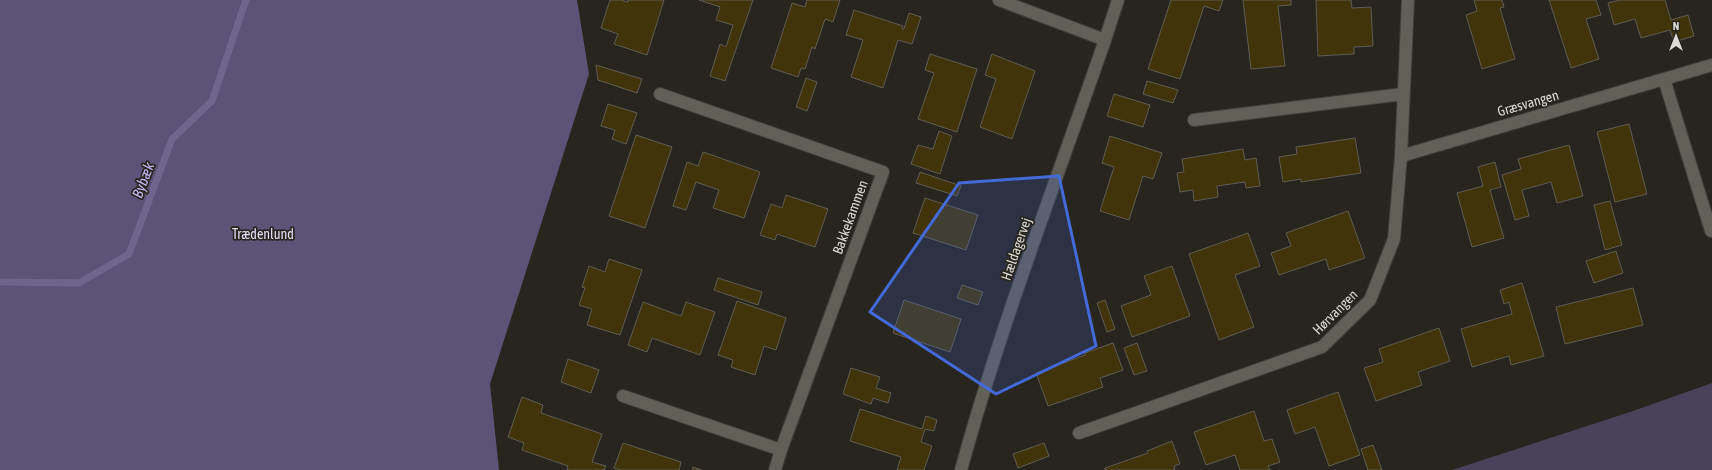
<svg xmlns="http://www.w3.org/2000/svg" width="1712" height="470" font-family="'Asap Condensed',sans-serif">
  <rect width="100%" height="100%" fill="#27251e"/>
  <path fill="#48425b" d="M1712 383V470H1452L1633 411Z"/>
  <path fill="#5b5378" d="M0 0H577L589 74 490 384 499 470H0Z"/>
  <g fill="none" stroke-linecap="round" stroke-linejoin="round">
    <path stroke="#6e668c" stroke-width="7" d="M0 282 79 283 129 254 172 139 212 101 246 0"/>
  </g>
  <path fill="#41340a" stroke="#5f5c54" d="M610 0H621L628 2V0H664L647 55 614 44 618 34 601 28Z
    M699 0H753L725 81 710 76 720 44 726 47 733 25 716 20 720 7Z
    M807 0H840L833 22 825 19 815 49 812 47 805 69 801 68 798 77 771 68 792 3 805 7Z
    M1171 0H1223L1219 11 1204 6 1180 79 1148 69Z
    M1243 0H1291V5L1278 6 1285 66 1251 69Z
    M1316 0H1351L1352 8 1371 7 1373 46 1354 47V54L1318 56Z
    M1474 0H1502L1504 7 1500 8 1515 59 1482 69 1466 15 1477 11Z
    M1549 0H1596L1601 15 1586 19 1599 59 1571 68Z
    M1620 0H1665L1671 20 1688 15 1694 36 1674 42 1670 30 1641 38 1635 19 1614 25 1608 3Z
    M854 10 903 26 902 29H904L909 13 921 17 912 44 898 40 883 88 851 77 863 40 846 35Z
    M930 54 977 69 957 132 918 119 934 73 925 70Z
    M992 54 1035 71 1012 139 980 127 996 79 985 75Z
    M596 65 642 79 637 93 598 80Z
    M806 78 817 82 807 111 796 107Z
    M1147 81 1178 90 1173 103 1143 94Z
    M1114 94 1150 105 1143 127 1107 116Z
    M608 104 637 113 626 144 612 139 615 130 601 126Z
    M1629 124 1647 194 1615 202 1597 132Z
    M939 131 952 136 940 174 911 164 918 145 933 149Z
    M636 135 672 147 645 228 609 216Z
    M1110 136 1162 153 1153 179 1143 176 1129 220 1100 211 1114 167 1102 163Z
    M1355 138 1361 173 1301 182V179L1283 182 1279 157 1297 154 1296 147Z
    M1569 145 1583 196 1557 203 1551 182 1522 190 1529 216 1515 220 1502 175 1521 169 1518 159Z
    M1243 149 1245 160 1256 158 1260 186 1246 188 1245 182 1217 186 1218 197 1194 201 1193 190 1180 192 1177 173 1184 172 1182 159Z
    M703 152 760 172 744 218 713 208 719 190 696 182 686 210 673 206 687 162 698 166Z
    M1495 162 1501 187 1490 190 1504 238 1472 247 1457 193 1483 186 1478 167Z
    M920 172 961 186 957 196 916 183Z
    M786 195 828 209 815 247 777 234 775 240 760 235 771 204 782 208Z
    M925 198 978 215 966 250 913 233Z
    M1610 201 1622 245 1605 250 1594 205Z
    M1348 211 1365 258 1329 270 1326 259 1279 275 1271 253 1291 246 1286 233Z
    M1248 233 1260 266 1235 275 1254 327 1219 340 1189 254Z
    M1616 251 1623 273 1594 283 1586 261Z
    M609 259 642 270 620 335 587 325 592 309 579 305 585 288 582 287 589 266 605 272Z
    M1172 266 1190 316 1132 337 1121 306 1151 295 1144 276Z
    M718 278 762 292 758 305 714 290Z
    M1522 283 1544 356 1511 365 1509 356 1472 367 1461 329 1512 314 1509 302 1504 304 1500 290Z
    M962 285 983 292 978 305 957 298Z
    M1633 288 1643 325 1565 344 1556 307Z
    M904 300 961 319 950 352 893 333Z
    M1105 300 1115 329 1107 332 1097 303Z
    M737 301 786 318 776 350 764 346 755 375 731 367 733 360 718 355Z
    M643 302 681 316 686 302 715 312 700 355 652 338 647 352 628 345Z
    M1439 328 1450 361 1418 372 1422 385 1376 401 1364 368 1383 362 1379 349Z
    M1113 343 1123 370 1100 378 1103 387 1048 406 1036 373 1085 355V353Z
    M1137 343 1147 371 1134 375 1124 348Z
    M568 359 599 370 591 393 561 382Z
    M851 368 880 377 876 388 891 393 888 403 873 398 871 404 843 394Z
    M1338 392 1360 455 1329 466 1315 427 1295 434 1287 410Z
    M522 397 543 405 541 413 602 434 592 462 606 466 604 470H567L568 466 522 450 524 443 508 437Z
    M860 409 922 429 926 416 937 420 934 431 925 429 921 442 932 446 924 470H897L901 457 850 441Z
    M1254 411 1264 441 1272 439 1280 462 1268 466 1270 470H1240L1235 455 1206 465 1194 432Z
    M1172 441 1180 464 1174 466 1175 470H1105V468L1148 453 1147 451Z
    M623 443 681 462 679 470H621L614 468Z
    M1044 443 1049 456 1018 468 1013 454Z
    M1373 445 1382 470H1368L1361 449Z
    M693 467 702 470H692Z"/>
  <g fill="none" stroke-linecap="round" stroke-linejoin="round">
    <defs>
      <path id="minor" d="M999 0 1105 40
        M1664 79 1711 231
        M660 94 883 172 781 450 775 470
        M1194 120 1403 94
        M1401 156 1712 65
        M623 396 781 450
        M1079 433 1322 347 1370 300 1394 239 1401 156 1408 0
        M961 470C1001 324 1056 182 1105 40L1118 0"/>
    </defs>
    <use href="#minor" stroke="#413f3a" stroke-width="14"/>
    <use href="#minor" stroke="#625f57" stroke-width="12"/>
  </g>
  <path fill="#436ad8" fill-opacity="0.2" stroke="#436ad8" stroke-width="3" stroke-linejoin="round" d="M1059 176 1096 346 996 394 870 312 959 183Z"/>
  <g text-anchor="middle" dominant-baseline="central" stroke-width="3.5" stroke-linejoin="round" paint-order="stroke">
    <g font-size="14" fill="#dddbd7" stroke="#27251e">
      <text transform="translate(1528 103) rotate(-16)">Græsvangen</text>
      <text transform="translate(850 217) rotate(-70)">Bakkekammen</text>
      <text transform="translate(1016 249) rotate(-71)">Hældagervej</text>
      <text transform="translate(1335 312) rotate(-45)">Hørvangen</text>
    </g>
    <g font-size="14" fill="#e3def8" stroke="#27251e">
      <text x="263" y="234">Trædenlund</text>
    </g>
    <g font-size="15" font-style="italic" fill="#c5b7f6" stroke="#27251e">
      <text transform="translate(143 180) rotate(-69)">Bybæk</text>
    </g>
  </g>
  <g transform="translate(1676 36)" stroke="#27251e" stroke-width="3" paint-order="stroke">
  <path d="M0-3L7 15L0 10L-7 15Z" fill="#dddbd7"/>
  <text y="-6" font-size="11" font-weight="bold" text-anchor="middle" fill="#dddbd7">N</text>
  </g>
</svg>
